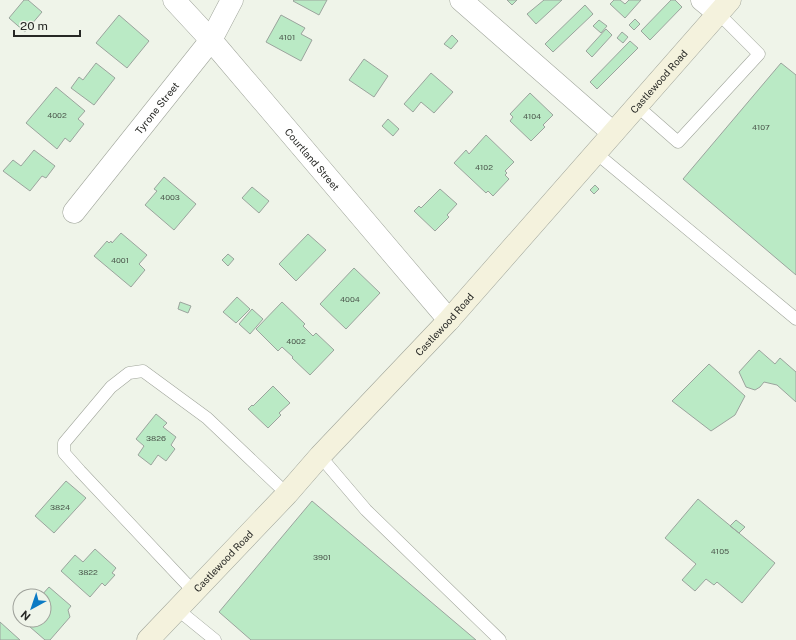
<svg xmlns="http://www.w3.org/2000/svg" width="796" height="640" font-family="'Public Sans',sans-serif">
  <rect width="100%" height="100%" fill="#eff4e9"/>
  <path fill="#baeac5" stroke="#9ba49d" d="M24 0H28L42 12 25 32 9 18Z
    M294 0H327L319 15 293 1Z
    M507 0H517L512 5Z
    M544 0H562L536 24 527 14Z
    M614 0H620L625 4 629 0H641L625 18 610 4Z
    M671 0H675L682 7 650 40 641 31Z
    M585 5 593 14 553 52 545 44Z
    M119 15 149 41 127 68 96 43Z
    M281 15 305 28 301 34 312 40 301 61 266 42Z
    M635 19 640 24 634 30 629 25Z
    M599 20 607 26 601 33 593 26Z
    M606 29 612 35 592 57 586 51Z
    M622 32 628 37 623 43 617 38Z
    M452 35 458 41 451 49 444 44Z
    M630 41 638 48 597 89 590 82Z
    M364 59 388 76 374 97 349 80Z
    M96 63 115 78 94 105 71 88 79 77 83 80Z
    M781 63 796 75V275L683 179Z
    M431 73 453 92 434 113 421 102 413 112 404 104Z
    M56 87 85 111 78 119 84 124 70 142 65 138 57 149 26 123Z
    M530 93 553 115 543 125 545 127 531 141 510 121 513 117 510 114Z
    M388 119 399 129 393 136 382 126Z
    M486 135 514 162 505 171 507 173 505 175 509 179 493 196 488 191 486 193 454 163 466 150 469 154Z
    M34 150 55 166 46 178 42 176 30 191 3 171 13 160 21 166Z
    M164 177 196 204 174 230 145 205 157 191 154 189Z
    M595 185 599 189 594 194 590 190Z
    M252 187 269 201 259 213 242 198Z
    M440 189 457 204 447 215 449 217 435 231 414 211 419 206 421 208Z
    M121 233 147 255 139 264 145 270 131 287 94 256 107 241 109 243 111 241 112 243Z
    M308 234 326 250 296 281 279 264Z
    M228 254 234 259 228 266 222 260Z
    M354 268 380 293 346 329 320 304Z
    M237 297 250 309 236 323 223 312Z
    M180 302 191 306 188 313 178 309Z
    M282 302 305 324 303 326 313 336 316 333 334 350 310 375 292 358 293 357 282 347 278 351 256 329Z
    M252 309 263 319 250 334 239 324Z
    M759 350 775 364 780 358 796 372V402L777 385 764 382 760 387 755 390 746 387 739 372Z
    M709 364 745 396 735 415 711 431 672 401Z
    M273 386 290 403 279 413 281 415 268 428 248 409 252 405 253 406Z
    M156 414 167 423 163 427 176 437 171 445 175 449 166 461 158 455 151 465 138 455 144 446 136 439Z
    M66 481 86 498 54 533 35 516Z
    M698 499 775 563 742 603 717 582 714 585 706 579 695 591 682 580 696 564 665 538Z
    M312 501 476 640H251L219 612Z
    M736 520 745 527 739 533 730 526Z
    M95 549 116 568 112 573 115 575 105 586 102 583 90 597 61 571 75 555 83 562Z
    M49 587 71 606 68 610 70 617 50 640H45L22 620H44V596H41Z
    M0 622 20 640H0Z"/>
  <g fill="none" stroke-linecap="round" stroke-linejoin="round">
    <defs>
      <path id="lane" d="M637 106 678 142 759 54 718 13
        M596 153 796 319
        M320 456 366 510 500 640
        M194 592 80 471 64 453V443L111 387 129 373 143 371 207 418 287 494
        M177 609 215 640"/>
      <g id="street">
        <path id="s1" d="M174 0 211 40 449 320"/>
        <path d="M461 0 613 133"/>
        <path d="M702 0 718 13"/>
        <path id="s2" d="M74 212 211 40 232 0"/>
      </g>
      <g id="secondary">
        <path id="s3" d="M148 640 287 494 320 456 449 320 730 0"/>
      </g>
    </defs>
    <use href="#lane" stroke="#a0a59b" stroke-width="13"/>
    <use href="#street" stroke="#a0a59b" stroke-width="23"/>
    <use href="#secondary" stroke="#a0a59b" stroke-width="23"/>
    <use href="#lane" stroke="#fff" stroke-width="12"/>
    <use href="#street" stroke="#fff" stroke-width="22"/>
    <use href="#secondary" stroke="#f4f2dd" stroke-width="22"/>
  </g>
  <g text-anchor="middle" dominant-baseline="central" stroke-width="3" stroke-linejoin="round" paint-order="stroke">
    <g font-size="8" fill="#4c584d">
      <text x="287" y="37">4101</text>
      <text x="57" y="115">4002</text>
      <text x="532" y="116">4104</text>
      <text x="761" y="127">4107</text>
      <text x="484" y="167">4102</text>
      <text x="170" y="197">4003</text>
      <text x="120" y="260">4001</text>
      <text x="350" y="299">4004</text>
      <text x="296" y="341">4002</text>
      <text x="156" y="438">3826</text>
      <text x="60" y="507">3824</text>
      <text x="720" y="551">4105</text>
      <text x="322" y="557">3901</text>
      <text x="88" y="572">3822</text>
    </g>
    <g font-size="10" fill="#272825" stroke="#eff4e9">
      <text stroke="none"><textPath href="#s3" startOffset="757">Castlewood Road</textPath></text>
      <text stroke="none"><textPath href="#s2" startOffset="133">Tyrone Street</textPath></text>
      <text stroke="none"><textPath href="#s1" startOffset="211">Courtland Street</textPath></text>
      <text stroke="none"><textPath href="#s3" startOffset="433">Castlewood Road</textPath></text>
      <text stroke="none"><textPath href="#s3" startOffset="109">Castlewood Road</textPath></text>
    </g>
  </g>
  <g transform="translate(32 608) rotate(220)"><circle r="19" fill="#eff4e9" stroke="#9fa29b"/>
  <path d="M0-3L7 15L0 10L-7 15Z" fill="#0b7ac4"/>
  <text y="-6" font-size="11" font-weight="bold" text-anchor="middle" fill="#272825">N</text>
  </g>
  <path d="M14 30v6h66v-6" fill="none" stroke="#272825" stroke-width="2"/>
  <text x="20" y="30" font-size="12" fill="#272825" stroke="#eff4e9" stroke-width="3" paint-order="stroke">20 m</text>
</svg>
